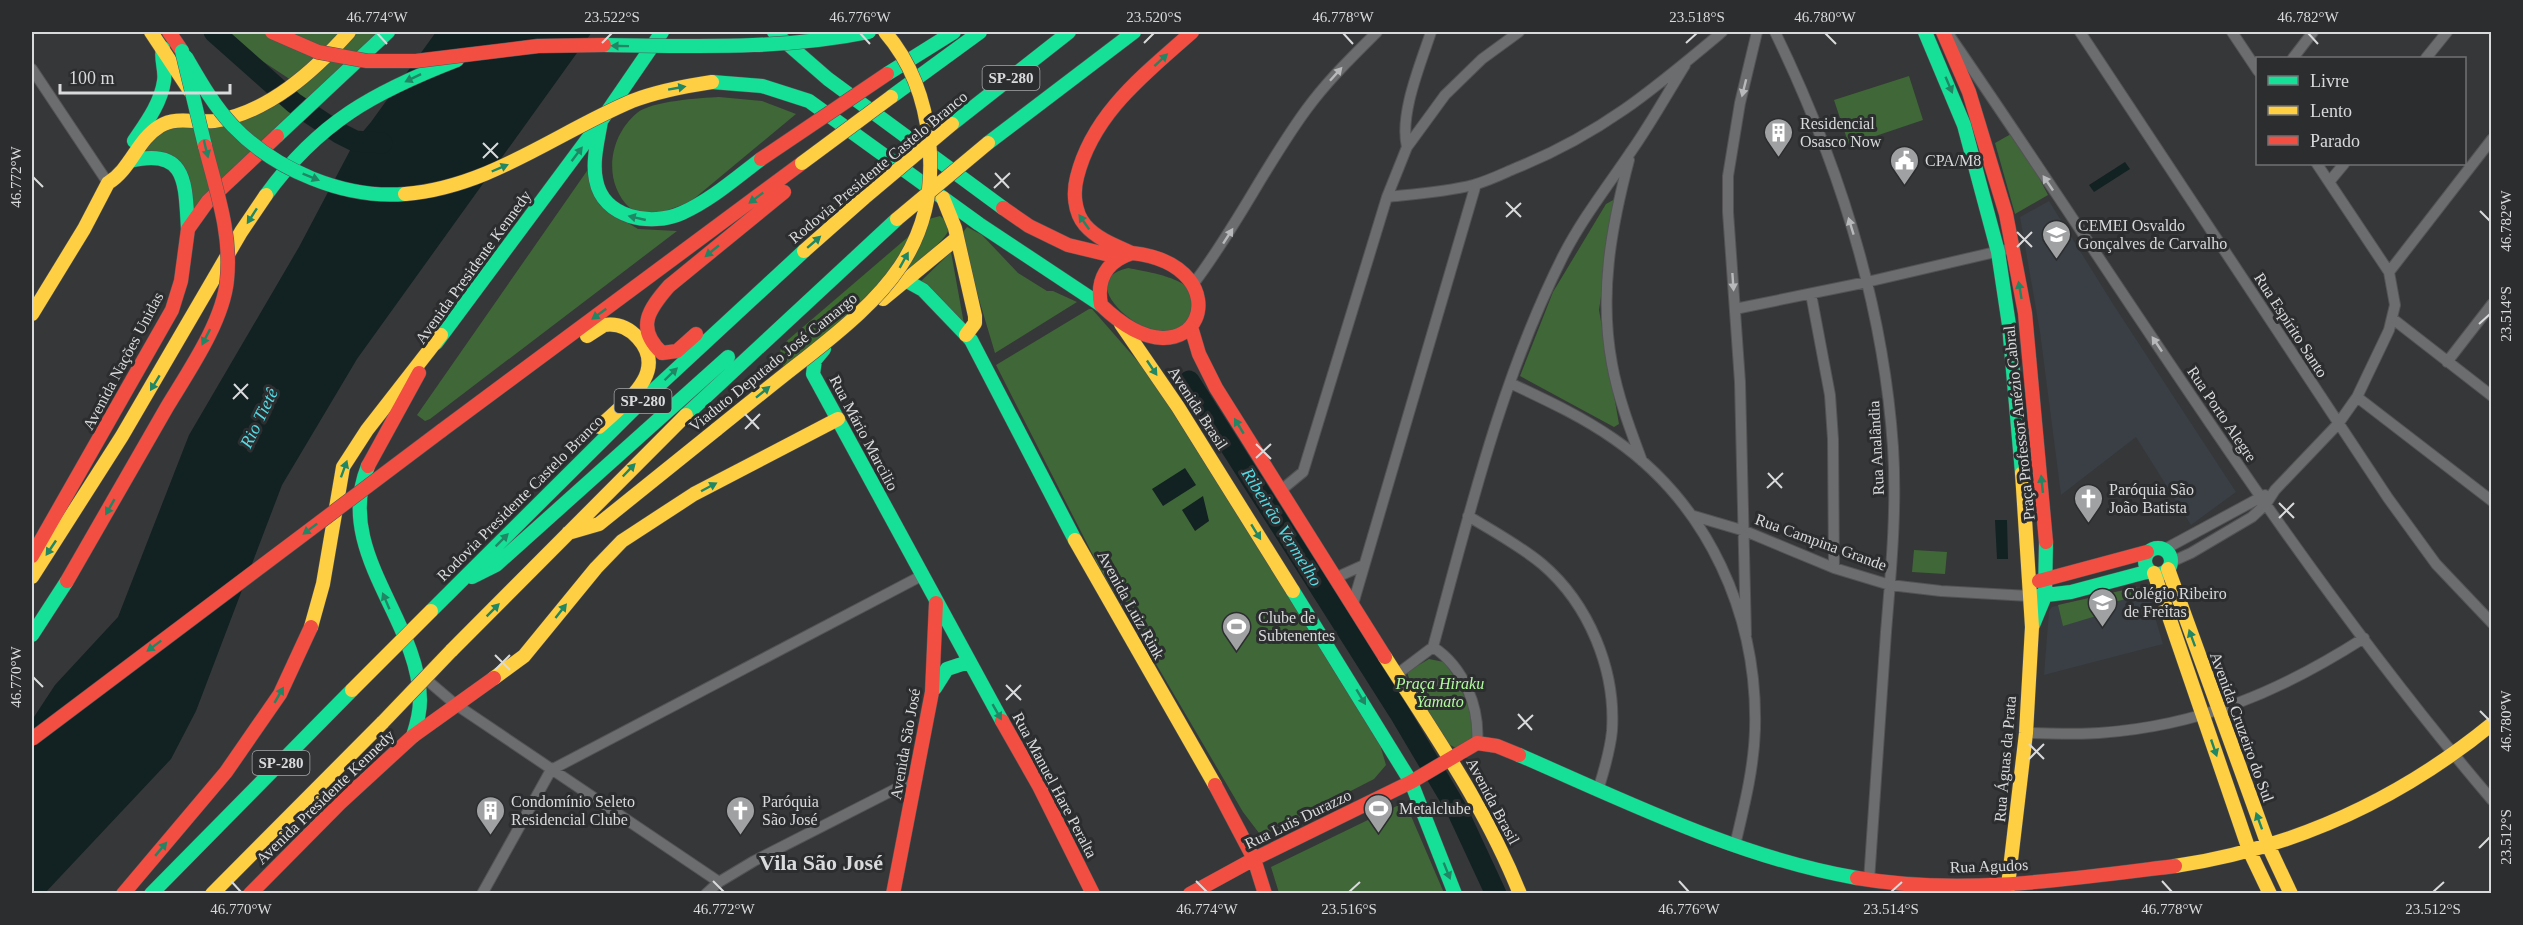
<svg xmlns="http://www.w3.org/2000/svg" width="2523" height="925" font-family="Georgia,serif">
  <rect width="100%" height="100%" fill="#363738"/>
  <path fill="#393f45" d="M2049 201 2113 304 2236 492 2191 525 2136 437 2061 495 2040 332 2020 217Z
    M2138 587 2147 590 2163 644 2044 675 2049 611 2052 607Z"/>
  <path fill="#406737" d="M222 32H388L196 216 181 173 143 156 158 127 213 121 294 82 229 39Z
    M1909 76 1923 120 1849 145 1834 100Z
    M719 97 762 101 796 114 690 202 652 216C645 214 636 212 630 208 602 182 609 136 637 113 651 101 700 98 719 97Z
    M2011 134 2021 143 2048 195 2015 214 1995 143Z
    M589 168 610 212 638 229 677 231 430 419 425 421 417 415Z
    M1615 199 1599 310 1619 424 1614 427 1520 376 1553 292 1606 204Z
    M967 227 982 235 1018 273 1047 291H1053L1077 302 995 353 960 236Z
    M951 252 964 324 919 283Z
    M1128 268C1147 272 1204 279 1195 308 1192 316 1187 323 1184 330 1175 331 1163 334 1155 332 1129 325 1078 280 1128 268Z
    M1089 309H1092L1148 373 1378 738 1386 765 1374 779 1273 831 1259 833 1243 812 1098 565 996 365Z
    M1914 550 1947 552 1945 574 1912 572Z
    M2137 587 2138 596 2102 605 2103 614 2063 626 2058 605Z
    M1429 659 1444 662C1461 685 1471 707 1475 735L1458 749 1448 744 1411 684 1407 672Z
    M1405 802 1444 893H1279L1271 867Z"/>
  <path fill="#3c6a30" d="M940 216C945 220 950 224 948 231 944 248 807 349 784 367L779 356 782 345 929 219Z"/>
  <path fill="#122122" d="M436 32H592L357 359 282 485 196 711 171 759 45 893 32 894V720L55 685 118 617 189 435 299 247 355 141 371 122Z
    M2125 162 2130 169 2094 192 2089 185Z
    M1185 468 1196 485 1163 506 1152 489Z
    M1203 496 1209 521 1195 531 1182 510Z
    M1995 520H2007L2008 559H1997Z"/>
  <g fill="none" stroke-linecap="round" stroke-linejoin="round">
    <path stroke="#122122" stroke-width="21" d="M214 32 294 103 339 133 355 141 382 143
      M1189 381 1399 712 1456 808 1496 894"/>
    <defs>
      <path id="street" d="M1775 32C1838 162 1883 302 1893 447 1897 509 1891 571 1886 632 1880 715 1874 798 1869 881
        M1947 32C2125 290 2288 561 2492 800
        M2080 32 2388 498 2436 564 2492 623
        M2232 32 2258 71
        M2293 58 2313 32
        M2426 58 2447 32
        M32 69 108 183
        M1407 147C1399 114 1421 63 1431 32
        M1629 160C1611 228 1599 294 1612 364 1618 397 1630 429 1642 461
        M2329 182 2344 164
        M1387 197C1416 194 1445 192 1473 185 1488 181 1502 174 1516 168 1601 134 1654 89 1722 32
        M2389 272 2492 139
        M1194 283C1236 228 1265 166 1306 110 1327 81 1352 57 1377 32
        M1811 294 1830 395 1833 439 1834 568
        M1735 309 1867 282 2004 250
        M2393 319 2492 396
        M2447 362 2492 304
        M1510 383C1546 400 1581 416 1614 439 1708 504 1758 615 1755 729 1754 768 1744 807 1735 845
        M2357 397 2492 501
        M1280 491 1303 472 1387 197 1407 147 1445 95 1482 59 1519 32
        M1468 516C1493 531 1519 545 1542 564 1589 604 1616 670 1612 731 1610 751 1604 771 1598 790
        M1694 516 1745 531 1834 568 1890 585 1941 591 2029 596
        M2165 549 2265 495
        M2171 562 2191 553 2252 517 2266 504 2275 490 2338 424 2357 397 2389 330 2395 305 2389 272 2317 164
        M1335 578 1364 565
        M1353 604 1476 184
        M1746 635 1740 382 1728 212V176L1740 103 1757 32
        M1433 647C1469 515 1501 379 1563 256 1582 219 1607 187 1630 153 1650 125 1667 94 1685 65
        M421 675 455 704 719 882
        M1396 675 1433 647C1464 667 1480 708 1477 743
        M2026 733C2050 733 2075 735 2099 733 2200 726 2281 691 2364 638
        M482 894 551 770 923 575
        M706 894 719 882 754 861 917 778"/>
      <path id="fast" d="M774 32 828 79 1003 208
        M1925 32 1964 125 1998 252 2009 325 2022 473
        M887 74 954 32
        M712 82 762 86 809 101 979 224 1101 305
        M891 97 980 32
        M601 121C598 140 592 161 596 180 603 218 651 227 682 213 711 200 736 178 761 159
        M952 124 1069 32
        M277 136 388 32
        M134 141C146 123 161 103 164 81 166 70 160 59 163 48
        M988 143 1134 32
        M130 161C188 147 185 184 188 229
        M266 195C319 122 374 92 457 60
        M905 280 923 290 971 340 1075 540
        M436 343 601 121 662 32
        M824 349 815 360 813 374 1002 721
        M686 415 897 219
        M368 466C333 551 419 619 420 700 420 712 417 724 413 736
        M2145 561a13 13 0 1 1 26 0a13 13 0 1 1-26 0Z
        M472 577 496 565 728 357
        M1293 591 1411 782 1455 894
        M2038 596 2071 592 2150 571
        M431 611 643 400 804 251
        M2033 625 2045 596 2046 542
        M32 635 67 581
        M935 688 947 669 968 662
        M1519 755C1627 802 1740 858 1857 878
        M151 894 352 690"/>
      <path id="slow" d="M151 32 190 91
        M108 183C131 169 137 140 160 126 176 116 196 123 214 121 268 113 314 71 349 32
        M943 198 955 228 975 316V323L966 335
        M804 251 864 198
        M883 299 957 238
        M32 314 84 229 108 183
        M1121 324 1178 407 1293 591
        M587 336 604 325C617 323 629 328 638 338 670 373 623 404 599 427
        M568 533 599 524 717 429
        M1075 540 1215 785
        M2168 569 2268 845 2291 894
        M2154 573 2249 850 2270 894
        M32 577 122 436 241 232 266 195
        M311 627 323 584 343 467 367 430 441 335
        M451 651 686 415
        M1385 657C1434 734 1486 808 1520 894
        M494 678 524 656 596 568 622 541 694 494 838 419
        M2175 866C2295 848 2399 800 2492 724
        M212 894 383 722
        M2007 894 2026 733 2032 627 2022 473"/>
      <path id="jam" d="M169 32 182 51
        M1943 32 1969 92 2006 214 2025 313 2046 542
        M1003 208 1029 226 1068 245 1118 257
        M1132 253C1247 266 1197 398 1101 305 1096 279 1107 261 1132 253Z
        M1132 253C1116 246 1097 239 1085 225 1074 212 1073 192 1077 177 1093 113 1145 74 1192 32
        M1191 327 1199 354 1216 388 1385 657
        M696 334 677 351 662 353C635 328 649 309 669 286L784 192
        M441 431 802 163
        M368 466 419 373
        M32 556 172 310 181 281 188 229 208 201 277 136
        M2039 581 2147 552
        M1002 721 1039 786 1093 894
        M1215 785 1254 859 1265 894
        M1857 878C1961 896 2071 879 2175 866
        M123 894 226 772 280 694 311 627
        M250 894 340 803 413 736 494 678
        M893 894 932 692 936 603
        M1190 894 1254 859 1411 782 1477 743 1497 746 1519 755"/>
    </defs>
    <use href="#street" stroke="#535355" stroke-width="12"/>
    <use href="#fast" stroke="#535355" stroke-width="15"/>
    <use href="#slow" stroke="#535355" stroke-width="15"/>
    <use href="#jam" stroke="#535355" stroke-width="15"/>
    <use href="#street" stroke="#6c6d6e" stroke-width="10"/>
    <use href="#fast" stroke="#16e098" stroke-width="14"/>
    <use href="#slow" stroke="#ffcf43" stroke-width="14"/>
    <use href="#jam" stroke="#f24e42" stroke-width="14"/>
    <defs>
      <path id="fast-bridge" d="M604 45C694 46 781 50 869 32
        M182 51 205 146
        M186 57C200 81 214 106 233 126 275 170 344 199 405 194"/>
      <path id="slow-bridge" d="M802 163 891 97
        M405 194C490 187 556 133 632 101 658 91 685 86 712 82
        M864 198 952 124
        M897 219 988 143
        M717 429C747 405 776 381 806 358 882 298 940 247 929 140 925 101 911 62 885 32
        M352 690 431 611
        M383 722 451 651"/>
      <path id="jam-bridge" d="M272 32 318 52 367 61H416L538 46 604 45
        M761 159 887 74
        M67 581C100 523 134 465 167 407 188 372 223 322 227 280 232 234 216 190 205 146
        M32 739 441 431"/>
    </defs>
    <use href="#fast-bridge" stroke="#535355" stroke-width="15" stroke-linecap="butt"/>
    <use href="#slow-bridge" stroke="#535355" stroke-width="15" stroke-linecap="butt"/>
    <use href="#jam-bridge" stroke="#535355" stroke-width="15" stroke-linecap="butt"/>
    <use href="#fast-bridge" stroke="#16e098" stroke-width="14"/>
    <use href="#slow-bridge" stroke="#ffcf43" stroke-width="14"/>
    <use href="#jam-bridge" stroke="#f24e42" stroke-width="14"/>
  </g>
  <defs><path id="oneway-solid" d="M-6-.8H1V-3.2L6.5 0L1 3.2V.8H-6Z" transform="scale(1.5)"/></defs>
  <g fill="#208664">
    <use href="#oneway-solid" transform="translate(620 46) rotate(-179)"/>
    <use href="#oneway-solid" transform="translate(1161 60) rotate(-43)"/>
    <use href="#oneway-solid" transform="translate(413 78) rotate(154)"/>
    <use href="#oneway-solid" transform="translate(1949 85) rotate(67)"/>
    <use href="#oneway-solid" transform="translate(677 88) rotate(-10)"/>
    <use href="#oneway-solid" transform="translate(206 149) rotate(76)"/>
    <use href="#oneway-solid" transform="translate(577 154) rotate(-53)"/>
    <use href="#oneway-solid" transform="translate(500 168) rotate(-23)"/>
    <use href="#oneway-solid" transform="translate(311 177) rotate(22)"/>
    <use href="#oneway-solid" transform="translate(756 198) rotate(143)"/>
    <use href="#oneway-solid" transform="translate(252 216) rotate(123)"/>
    <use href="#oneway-solid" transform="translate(637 218) rotate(-167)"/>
    <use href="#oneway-solid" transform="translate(1084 222) rotate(-125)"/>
    <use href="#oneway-solid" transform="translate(814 242) rotate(-41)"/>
    <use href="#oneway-solid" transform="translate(712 251) rotate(141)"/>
    <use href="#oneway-solid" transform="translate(904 260) rotate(-61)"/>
    <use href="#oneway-solid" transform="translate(2020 290) rotate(-100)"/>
    <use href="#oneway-solid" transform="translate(599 314) rotate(144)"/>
    <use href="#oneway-solid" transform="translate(206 337) rotate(117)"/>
    <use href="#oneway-solid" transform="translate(1152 368) rotate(56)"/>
    <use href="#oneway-solid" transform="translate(671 374) rotate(-44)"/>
    <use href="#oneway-solid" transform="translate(155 383) rotate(121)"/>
    <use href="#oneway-solid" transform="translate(763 392) rotate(-39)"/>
    <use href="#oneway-solid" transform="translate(1239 426) rotate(-121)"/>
    <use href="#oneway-solid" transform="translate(344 469) rotate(-70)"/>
    <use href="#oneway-solid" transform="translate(629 470) rotate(-46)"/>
    <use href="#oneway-solid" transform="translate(2042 484) rotate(-96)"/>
    <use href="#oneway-solid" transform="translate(709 487) rotate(-28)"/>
    <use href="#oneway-solid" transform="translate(110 507) rotate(120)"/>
    <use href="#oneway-solid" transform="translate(310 529) rotate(143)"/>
    <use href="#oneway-solid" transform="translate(1256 532) rotate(58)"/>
    <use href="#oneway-solid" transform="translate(502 540) rotate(-45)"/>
    <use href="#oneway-solid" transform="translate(51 548) rotate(124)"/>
    <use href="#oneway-solid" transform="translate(386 601) rotate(-113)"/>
    <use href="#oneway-solid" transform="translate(493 610) rotate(-45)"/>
    <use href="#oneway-solid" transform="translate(561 611) rotate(-52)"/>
    <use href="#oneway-solid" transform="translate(2192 638) rotate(-110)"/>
    <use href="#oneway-solid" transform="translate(154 646) rotate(143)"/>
    <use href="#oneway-solid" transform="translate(279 695) rotate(-60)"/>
    <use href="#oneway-solid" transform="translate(1361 697) rotate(59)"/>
    <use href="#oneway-solid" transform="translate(997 712) rotate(60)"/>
    <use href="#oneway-solid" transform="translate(2214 748) rotate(71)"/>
    <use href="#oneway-solid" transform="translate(2259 821) rotate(-110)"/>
    <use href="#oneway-solid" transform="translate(161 849) rotate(-50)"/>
    <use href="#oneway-solid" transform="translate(1447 871) rotate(68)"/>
  </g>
  <g fill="#b8b9bb">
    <use href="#oneway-solid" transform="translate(1336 74) rotate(-48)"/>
    <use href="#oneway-solid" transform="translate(1744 88) rotate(104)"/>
    <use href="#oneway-solid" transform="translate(2048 183) rotate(-124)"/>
    <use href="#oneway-solid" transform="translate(1851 226) rotate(-107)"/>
    <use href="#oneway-solid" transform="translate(1228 236) rotate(-57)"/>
    <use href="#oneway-solid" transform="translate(1733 282) rotate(86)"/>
    <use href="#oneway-solid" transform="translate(2157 344) rotate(-124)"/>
  </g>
  <path fill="none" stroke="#d9dadc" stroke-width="2" d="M377 33 387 44M860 33 870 44M1343 33 1353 44M1825 33 1836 44M2308 33 2318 44M602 43 612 33M1144 43 1154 33M1686 43 1697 33M483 143 498 158M483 158 498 143M995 173 1009 188M33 177 43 187M994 188 1010 173M1506 202 1521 217M2480 211 2490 221M1506 217 1521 203M2017 232 2032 247M2017 247 2032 232M2479 324 2490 314M234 384 248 399M233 399 248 384M745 414 759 429M745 429 760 414M1256 444 1271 459M1256 458 1271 444M1768 473 1782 488M1767 488 1783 473M2279 503 2294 518M2279 518 2294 503M495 655 510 670M495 670 510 655M33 677 43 687M1006 685 1021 700M1006 700 1021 685M2480 711 2490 721M1518 714 1532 730M1518 729 1533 715M2029 744 2044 759M2029 759 2044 744M2479 848 2490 837M231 881 241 892M713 881 724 892M1196 881 1207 892M1679 881 1689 892M2162 881 2172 892M1349 892 1360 882M1891 892 1902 882M2433 892 2444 882"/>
  <defs>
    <symbol id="building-pin" viewBox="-11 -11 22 30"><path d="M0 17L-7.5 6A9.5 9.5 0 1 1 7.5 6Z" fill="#a0a1a3" stroke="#2b2d2f"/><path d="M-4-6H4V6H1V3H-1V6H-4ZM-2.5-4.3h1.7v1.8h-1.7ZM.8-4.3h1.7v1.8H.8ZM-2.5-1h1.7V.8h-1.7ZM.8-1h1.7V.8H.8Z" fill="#fff"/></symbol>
    <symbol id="civic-pin" viewBox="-11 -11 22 30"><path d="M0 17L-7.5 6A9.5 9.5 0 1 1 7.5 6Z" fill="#a0a1a3" stroke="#2b2d2f"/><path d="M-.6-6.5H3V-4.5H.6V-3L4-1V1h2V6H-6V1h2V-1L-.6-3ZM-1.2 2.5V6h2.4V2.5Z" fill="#fff"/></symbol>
    <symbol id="school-pin" viewBox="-11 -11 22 30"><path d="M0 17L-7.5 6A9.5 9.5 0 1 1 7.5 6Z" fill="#a0a1a3" stroke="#2b2d2f"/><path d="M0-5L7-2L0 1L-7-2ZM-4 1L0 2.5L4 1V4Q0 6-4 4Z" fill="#fff"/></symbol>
    <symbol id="church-pin" viewBox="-11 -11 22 30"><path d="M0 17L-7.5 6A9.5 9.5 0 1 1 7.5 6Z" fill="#a0a1a3" stroke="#2b2d2f"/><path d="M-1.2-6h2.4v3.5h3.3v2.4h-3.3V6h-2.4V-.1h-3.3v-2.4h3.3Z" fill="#fff"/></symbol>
    <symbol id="stadium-pin" viewBox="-11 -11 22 30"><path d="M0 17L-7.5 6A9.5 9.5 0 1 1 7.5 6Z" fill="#a0a1a3" stroke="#2b2d2f"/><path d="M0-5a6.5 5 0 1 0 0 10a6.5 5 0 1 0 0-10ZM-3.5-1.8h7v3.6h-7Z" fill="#fff"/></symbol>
  </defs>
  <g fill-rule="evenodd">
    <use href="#building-pin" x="1762" y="116" width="33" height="45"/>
    <use href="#civic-pin" x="1888" y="144" width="33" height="45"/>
    <use href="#school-pin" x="2040" y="218" width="33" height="45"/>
    <use href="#church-pin" x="2072" y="482" width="33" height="45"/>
    <use href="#school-pin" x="2086" y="586" width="33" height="45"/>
    <use href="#stadium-pin" x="1220" y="610" width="33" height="45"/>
    <use href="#stadium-pin" x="1362" y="792" width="33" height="45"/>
    <use href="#building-pin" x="474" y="794" width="33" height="45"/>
    <use href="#church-pin" x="724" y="794" width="33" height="45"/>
  </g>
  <g text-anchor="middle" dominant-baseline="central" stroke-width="6" stroke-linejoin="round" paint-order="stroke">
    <g fill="#2b2d2f" stroke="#a5a6a8" stroke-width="1.5">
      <rect x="982.5" y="66" width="57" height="24" rx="4.5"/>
      <rect x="614.5" y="389" width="57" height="24" rx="4.5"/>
      <rect x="252.5" y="751" width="57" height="24" rx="4.5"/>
    </g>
    <g font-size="15" font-weight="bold" fill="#d9dadc">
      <text x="1011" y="78">SP-280</text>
      <text x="643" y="401">SP-280</text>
      <text x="281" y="763">SP-280</text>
    </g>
    <g font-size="16" fill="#d9dadc" stroke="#2b2d2f" text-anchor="start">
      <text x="1800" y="123">Residencial<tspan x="1800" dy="18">Osasco Now</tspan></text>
      <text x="1925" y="160">CPA/M8</text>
      <text x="2078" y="225">CEMEI Osvaldo<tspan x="2078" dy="18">Gonçalves de Carvalho</tspan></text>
      <text x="2109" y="489">Paróquia São<tspan x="2109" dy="18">João Batista</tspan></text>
      <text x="2124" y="593">Colégio Ribeiro<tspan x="2124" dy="18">de Freitas</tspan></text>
      <text x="1258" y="617">Clube de<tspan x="1258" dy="18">Subtenentes</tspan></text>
      <text x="511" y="801">Condomínio Seleto<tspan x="511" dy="18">Residencial Clube</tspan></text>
      <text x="762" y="801">Paróquia<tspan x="762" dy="18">São José</tspan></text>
      <text x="1399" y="808">Metalclube</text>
    </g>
    <g font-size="16" fill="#d9dadc" stroke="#2b2d2f">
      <text transform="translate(878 167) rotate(-40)">Rodovia Presidente Castelo Branco</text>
      <text transform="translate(473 267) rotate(-54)">Avenida Presidente Kennedy</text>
      <text transform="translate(2291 325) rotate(57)">Rua Espírito Santo</text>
      <text transform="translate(123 361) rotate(-62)">Avenida Nações Unidas</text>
      <text transform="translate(773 362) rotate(-39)">Viaduto Deputado José Camargo</text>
      <text transform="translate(1198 408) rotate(57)">Avenida Brasil</text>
      <text transform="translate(2222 414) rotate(56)">Rua Porto Alegre</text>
      <text transform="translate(2019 423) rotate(-96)">Praça Professor Anézio Cabral</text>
      <text transform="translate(864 433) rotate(62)">Rua Mário Marcilio</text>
      <text transform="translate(1876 448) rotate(-93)">Rua Analândia</text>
      <text transform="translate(520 498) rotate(-45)">Rodovia Presidente Castelo Branco</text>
      <text transform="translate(1821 542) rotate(20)">Rua Campina Grande</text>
      <text transform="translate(1131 605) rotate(61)">Avenida Luiz Rink</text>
      <text transform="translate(2242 727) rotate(70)">Avenida Cruzeiro do Sul</text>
      <text transform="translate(905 744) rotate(-80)">Avenida São José</text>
      <text transform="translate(2005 759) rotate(-85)">Rua Águas da Prata</text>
      <text transform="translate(1055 785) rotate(62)">Rua Manuel Hare Peralta</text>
      <text transform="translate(325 797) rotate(-44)">Avenida Presidente Kennedy</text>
      <text transform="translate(1493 801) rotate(62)">Avenida Brasil</text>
      <text transform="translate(1298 819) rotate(-26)">Rua Luis Durazzo</text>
      <text transform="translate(1989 866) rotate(-2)">Rua Agudos</text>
    </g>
    <g font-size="16" font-style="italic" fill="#b1fc9e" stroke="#2b2d2f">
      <text x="1440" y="683">Praça Hiraku<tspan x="1440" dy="18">Yamato</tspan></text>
    </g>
    <g font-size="18" font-style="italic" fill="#56dbe4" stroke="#2b2d2f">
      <text transform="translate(259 418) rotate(-64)">Rio Tietê</text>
      <text transform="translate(1282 527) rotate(58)">Ribeirão Vermelho</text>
    </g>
    <g font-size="22" font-weight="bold" fill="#d9dadc" stroke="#2b2d2f">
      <text x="821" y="862">Vila São José</text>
    </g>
  </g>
  <rect width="2523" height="925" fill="none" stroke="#2b2d2f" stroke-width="66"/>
  <rect x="2256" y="57" width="210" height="108" fill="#2b2d2f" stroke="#717274" stroke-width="1.5"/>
  <rect x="2268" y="76" width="30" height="9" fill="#16e098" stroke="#717274" stroke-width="1.5"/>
  <text x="2310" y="87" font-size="18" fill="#d9dadc">Livre</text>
  <rect x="2268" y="106" width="30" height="9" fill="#ffcf43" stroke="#717274" stroke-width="1.5"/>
  <text x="2310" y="117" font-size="18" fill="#d9dadc">Lento</text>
  <rect x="2268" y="136" width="30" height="9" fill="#f24e42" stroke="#717274" stroke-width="1.5"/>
  <text x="2310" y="147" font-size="18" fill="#d9dadc">Parado</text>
  <path d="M60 84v9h170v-9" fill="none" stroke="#d9dadc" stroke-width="3"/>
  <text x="69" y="84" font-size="18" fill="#d9dadc" stroke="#2b2d2f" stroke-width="4.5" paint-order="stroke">100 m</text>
  <rect x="33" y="33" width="2457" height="859" fill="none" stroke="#d9dadc" stroke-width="2"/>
  <g font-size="15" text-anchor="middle" fill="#d9dadc">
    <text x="377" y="22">46.774°W</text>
    <text x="612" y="22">23.522°S</text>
    <text x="860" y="22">46.776°W</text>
    <text x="1154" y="22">23.520°S</text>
    <text x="1343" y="22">46.778°W</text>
    <text x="1697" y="22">23.518°S</text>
    <text x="1825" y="22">46.780°W</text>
    <text x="2308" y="22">46.782°W</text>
    <text transform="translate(16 177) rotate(-90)" y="5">46.772°W</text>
    <text transform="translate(2506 221) rotate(-90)" y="5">46.782°W</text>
    <text transform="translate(2506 314) rotate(-90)" y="5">23.514°S</text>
    <text transform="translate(16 677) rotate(-90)" y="5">46.770°W</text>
    <text transform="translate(2506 721) rotate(-90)" y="5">46.780°W</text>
    <text transform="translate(2506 837) rotate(-90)" y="5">23.512°S</text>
    <text x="241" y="914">46.770°W</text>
    <text x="724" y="914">46.772°W</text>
    <text x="1207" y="914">46.774°W</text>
    <text x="1349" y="914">23.516°S</text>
    <text x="1689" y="914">46.776°W</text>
    <text x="1891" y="914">23.514°S</text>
    <text x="2172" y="914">46.778°W</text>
    <text x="2433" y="914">23.512°S</text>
  </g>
</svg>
